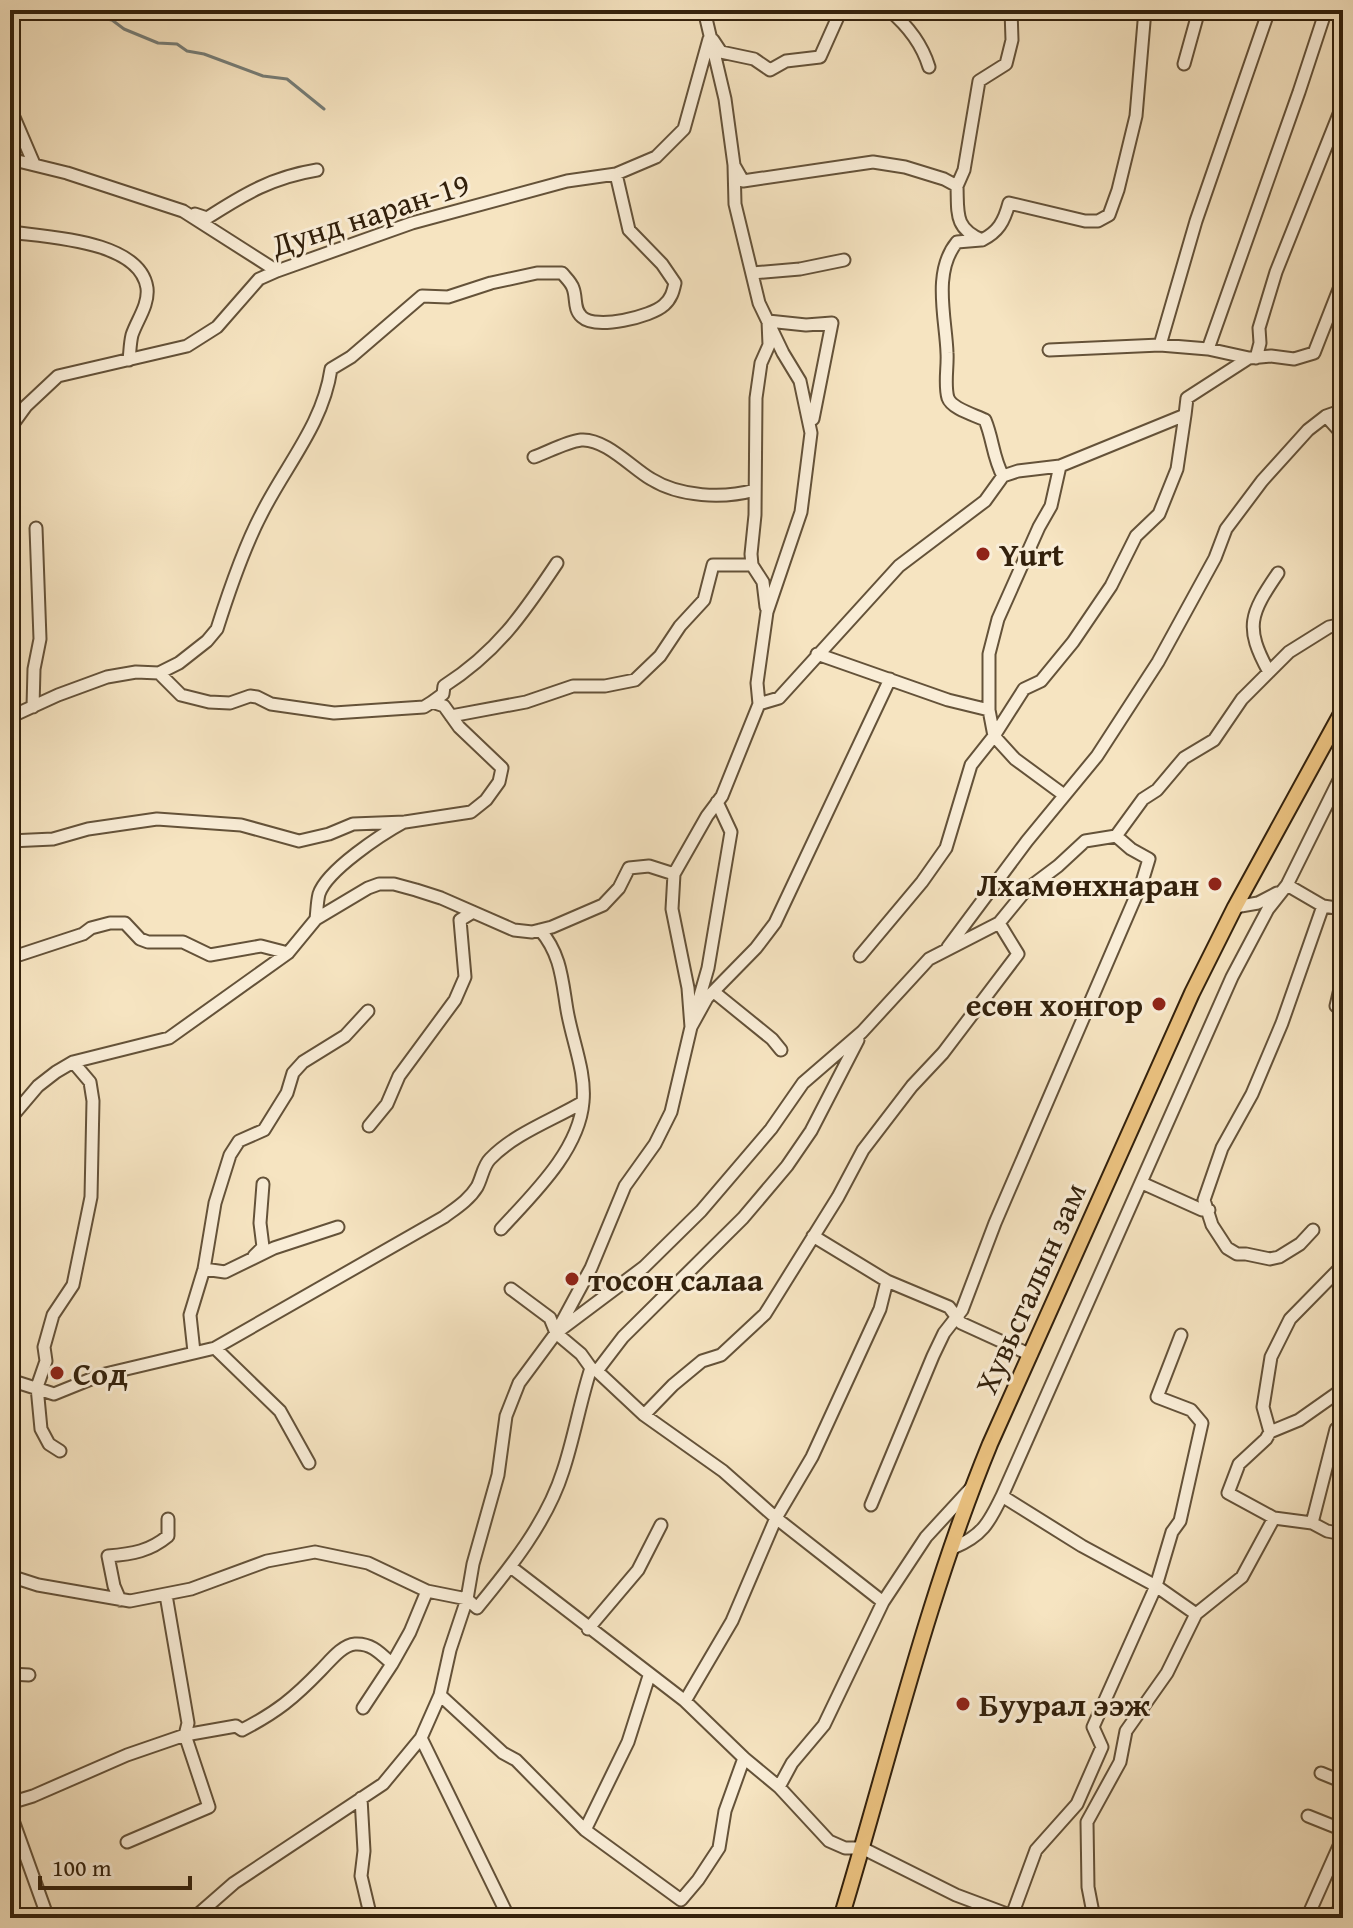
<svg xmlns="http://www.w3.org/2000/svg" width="1353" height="1928" font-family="'Gentium Book Plus',serif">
  <rect width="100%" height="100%" fill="#f6e4c1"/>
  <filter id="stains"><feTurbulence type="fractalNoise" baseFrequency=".0025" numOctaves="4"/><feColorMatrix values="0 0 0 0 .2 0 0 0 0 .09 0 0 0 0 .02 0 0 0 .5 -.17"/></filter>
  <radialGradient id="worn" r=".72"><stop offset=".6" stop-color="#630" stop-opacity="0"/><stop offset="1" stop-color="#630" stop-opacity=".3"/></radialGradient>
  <path fill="#c0c390" stroke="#7a724e" stroke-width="2" d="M1343 1875V1918H1329Z"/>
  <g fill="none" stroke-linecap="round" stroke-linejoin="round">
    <path stroke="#767d77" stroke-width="3" d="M55 10 112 20 124 29 158 43 177 44 187 51 204 54 263 76 287 79 324 109"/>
    <defs>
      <path id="minor" d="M889 10C907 25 922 44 929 67
        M713 40 721 52 754 59 770 70 786 61 820 57 841 10
        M1184 64 1199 10
        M10 108 34 164
        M10 159 67 173 183 211 277 271
        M735 167 743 181 873 162 905 167 944 179 957 186C958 213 954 228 982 240 998 232 1004 222 1009 203L1085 221H1098L1109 215 1118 190 1136 116 1145 10
        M957 186 964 170 979 81 1006 64 1012 40 1011 10
        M195 214 207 218C244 194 273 177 317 170
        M10 232C46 237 140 240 147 288 149 305 137 320 132 335 130 343 130 352 129 360
        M981 240 957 242C932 272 946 319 947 353 948 366 944 385 948 398 952 409 975 415 985 420 993 439 993 458 1003 476
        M752 273 800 269 844 260
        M1160 345 1196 221 1269 10
        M1208 349 1299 92 1326 10
        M1049 350 1160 345 1208 349 1249 358
        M1256 358 1260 343 1259 328 1276 272 1343 104
        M1326 416 1343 435
        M10 428 26 406 58 376 187 346 217 327 259 279 277 271 412 223 567 181 616 174 656 157 684 129 709 39
        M534 457C548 452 566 442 581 440 605 438 632 468 651 479 680 497 723 499 755 490
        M1060 466 1051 506 1039 527 998 619 989 654V710L994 736 1015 759 1064 795
        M766 607 763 582 752 565 751 554 755 515 756 398 761 363 769 345 768 321 806 325 832 323 813 419
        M817 654 948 700 989 710
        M1269 672C1244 627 1250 614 1278 573
        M432 702 443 694 444 686C497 652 523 614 557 563
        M759 704 779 698 899 566 985 501 1003 476 1018 471 1060 466 1185 415 1187 398 1249 358 1271 356 1294 359 1314 353 1343 279
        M33 707 34 669 40 639 36 528
        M451 716 526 702 573 686H605L635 680 660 656 680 626 704 600 713 565H752
        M10 717 58 695 107 677 136 672 159 673 179 663 207 641 217 629C229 591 243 549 262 513 286 465 323 424 331 369L351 357 422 296 448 297 491 283 537 273H562C566 278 571 282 573 288 577 298 573 309 582 317 596 330 651 317 664 305 671 299 673 292 675 283L662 264 629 230 616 174
        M717 802 731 832 708 968 691 1027 707 998 756 948 775 923 890 679
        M10 841 53 839 88 829 157 819 241 825 299 841 329 834 353 824 405 822 471 812 486 800 499 782 502 768 459 727 444 706 432 702 424 707 334 713 271 704 257 697 250 696 230 703 209 702 181 695 159 673
        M1287 885 1323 906 1343 909
        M1235 907 1258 903 1277 893
        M316 919C317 911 317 902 319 894 327 870 382 834 404 822
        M948 947 1027 841 1097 756 1158 662 1215 558 1226 529 1262 481 1308 430 1326 416 1343 410
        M860 956 922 882 946 848 971 765 994 736 1024 689 1041 681 1073 642 1111 586 1136 536 1159 514 1177 469 1185 415
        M10 958 83 934 91 928 110 923H125L140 939 148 942H183L210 955 261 946 288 953
        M714 992 772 1039 781 1050
        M1336 1006 1343 976
        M10 1119 38 1086 56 1072 73 1062 169 1038 288 953 316 919 368 888 379 884H394L416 890 441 898 514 930 532 932 552 927 603 905 619 888 629 868 649 866 674 874
        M369 1126 387 1104 399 1076 455 1000 465 977 460 920 473 912
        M1142 1183 1202 1210H1209
        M501 1229C532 1195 579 1151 583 1102 586 1072 572 1040 567 1010 562 980 561 954 540 930
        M1313 1230 1300 1244 1279 1257 1270 1259 1246 1254H1237L1227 1248 1212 1225 1204 1200 1222 1148 1252 1094 1282 1023 1323 906
        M254 1256 263 1247 260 1223 263 1184
        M204 1269 225 1272 274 1248 338 1227
        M887 1281 949 1307 961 1323 1031 1355
        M511 1289 550 1318 556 1333 581 1354 591 1368 597 1371 644 1415 723 1471 776 1518 883 1602
        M560 1330 644 1267 701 1211 771 1129 803 1083 862 1032 929 959 999 923 1026 890 1058 866 1085 841 1116 836 1143 799 1157 790 1184 758 1214 740 1242 699 1289 652 1329 627 1343 624
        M215 1348 280 1411 309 1463
        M194 1352 190 1315 204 1269 215 1203 230 1155 239 1141 264 1130 287 1093 293 1073 303 1062 345 1036 368 1011
        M597 1371 623 1337 743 1218 787 1166 811 1131 858 1040
        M10 1380 54 1394 101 1375 215 1348 444 1217C456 1208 469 1200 477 1187 482 1178 483 1166 490 1159 515 1133 553 1120 583 1102
        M1343 1389 1299 1420 1270 1432 1266 1439 1239 1464 1228 1493 1274 1518 1312 1523 1327 1531 1343 1534
        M644 1415 673 1385 702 1361 721 1355 765 1314 838 1197 863 1150 912 1086 943 1053 1018 954 999 923
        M1270 1432 1263 1407 1271 1357 1290 1319 1343 1265
        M60 1451 49 1444 41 1429 37 1387 46 1361 44 1347 53 1315 73 1285 91 1197 93 1101 90 1082 73 1062
        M1002 1496 1232 977 1268 909 1287 885 1343 772
        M871 1505 933 1356 944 1333 962 1310 995 1223 1142 882 1149 859 1131 849 1116 836
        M1312 1523 1336 1429
        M953 1548C982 1536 989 1523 1002 1496L1082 1546 1156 1586 1196 1614
        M511 1567 685 1701 744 1758 779 1787 829 1841 845 1848H862L956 1895 1012 1916
        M10 1576 38 1585 130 1601 191 1589 267 1561 315 1552 368 1563 427 1591 467 1599 477 1608C510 1568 547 1522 563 1471 574 1438 580 1402 591 1368
        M166 1595 188 1723 185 1735 236 1726 242 1730C277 1712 294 1698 321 1670 330 1661 342 1645 355 1644 372 1643 381 1654 392 1664L410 1632 427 1591
        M120 1600 114 1586 108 1556C133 1554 150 1551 168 1536V1519
        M588 1629 638 1570 661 1525
        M10 1674 29 1675
        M440 1695 503 1753 516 1760 585 1830 681 1900 698 1880 719 1848 725 1811 744 1758
        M685 1701 732 1621 776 1518 812 1457 880 1309 887 1281 813 1236
        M363 1708 392 1664
        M421 1738 509 1918
        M1321 1773 1343 1782
        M779 1787 792 1763 824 1725 883 1602 926 1537 972 1487
        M361 1798 364 1851 361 1876 371 1918
        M10 1803 33 1796 127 1755 185 1735 209 1807 127 1842
        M10 1812 48 1918
        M1308 1816 1343 1830
        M585 1830 628 1742 649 1676
        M194 1918 234 1883 383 1784 421 1738 440 1695 450 1650 467 1599 473 1564 498 1475 506 1416 519 1383 556 1333 591 1268 625 1186 655 1144 671 1112 691 1027 688 988 672 909 674 874 707 816 722 796 759 704 757 683 767 612 801 512 811 433 800 381 783 353 759 303 735 204 734 165 725 99 704 10
        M1011 1918 1036 1850 1077 1804 1102 1747 1093 1727 1156 1586 1172 1532 1180 1521 1202 1423 1191 1410 1157 1397 1181 1335
        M1094 1918 1088 1887 1087 1822 1120 1762 1126 1731 1167 1673 1196 1614 1242 1577 1274 1518
        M1307 1918 1343 1837"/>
      <path id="major" d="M841 1918C889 1760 927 1597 990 1444L1192 993 1235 907 1343 710"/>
    </defs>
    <use href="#minor" stroke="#645239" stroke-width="15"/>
    <use href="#major" stroke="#33210c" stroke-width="18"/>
    <use href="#minor" stroke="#f9edd7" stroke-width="11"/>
    <use href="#major" stroke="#ebc280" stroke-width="14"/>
  </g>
  <g fill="#8f2418" stroke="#f9edd7" stroke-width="3">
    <circle cx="983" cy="554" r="8"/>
    <circle cx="1215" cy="884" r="8"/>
    <circle cx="1159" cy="1004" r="8"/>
    <circle cx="572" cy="1279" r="8"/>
    <circle cx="57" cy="1373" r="8"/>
    <circle cx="963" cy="1704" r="8"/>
  </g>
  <g text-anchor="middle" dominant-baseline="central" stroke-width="6" stroke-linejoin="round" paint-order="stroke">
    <g font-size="32" fill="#33210c" stroke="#f9edd7">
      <text transform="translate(370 214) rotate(-18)">Дунд наран-19</text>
      <text transform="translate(1030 1288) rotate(-66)">Хувьсгалын зам</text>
    </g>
    <g font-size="32" font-weight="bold" fill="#33210c" stroke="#f9edd7" text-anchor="start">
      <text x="999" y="554">Yurt</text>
      <text x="1199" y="884" text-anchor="end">Лхамөнхнаран</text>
      <text x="1143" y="1004" text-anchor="end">есөн хонгор</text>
      <text x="588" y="1279">тосон салаа</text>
      <text x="73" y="1373">Сод</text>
      <text x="979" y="1704">Буурал ээж</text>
    </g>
  </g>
  <rect width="1353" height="1928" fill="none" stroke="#f6e4c1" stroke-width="40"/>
  <rect x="12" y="12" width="1329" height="1904" fill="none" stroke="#33210c" stroke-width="4"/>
  <rect x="20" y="20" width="1313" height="1888" fill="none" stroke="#33210c" stroke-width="2"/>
  <path d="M40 1876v12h150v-12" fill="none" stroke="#33210c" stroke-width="4"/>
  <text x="52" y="1876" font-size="24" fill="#33210c" stroke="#f9edd7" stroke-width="6" paint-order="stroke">100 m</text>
  <rect width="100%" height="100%" filter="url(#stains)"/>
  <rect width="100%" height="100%" fill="url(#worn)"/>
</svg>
